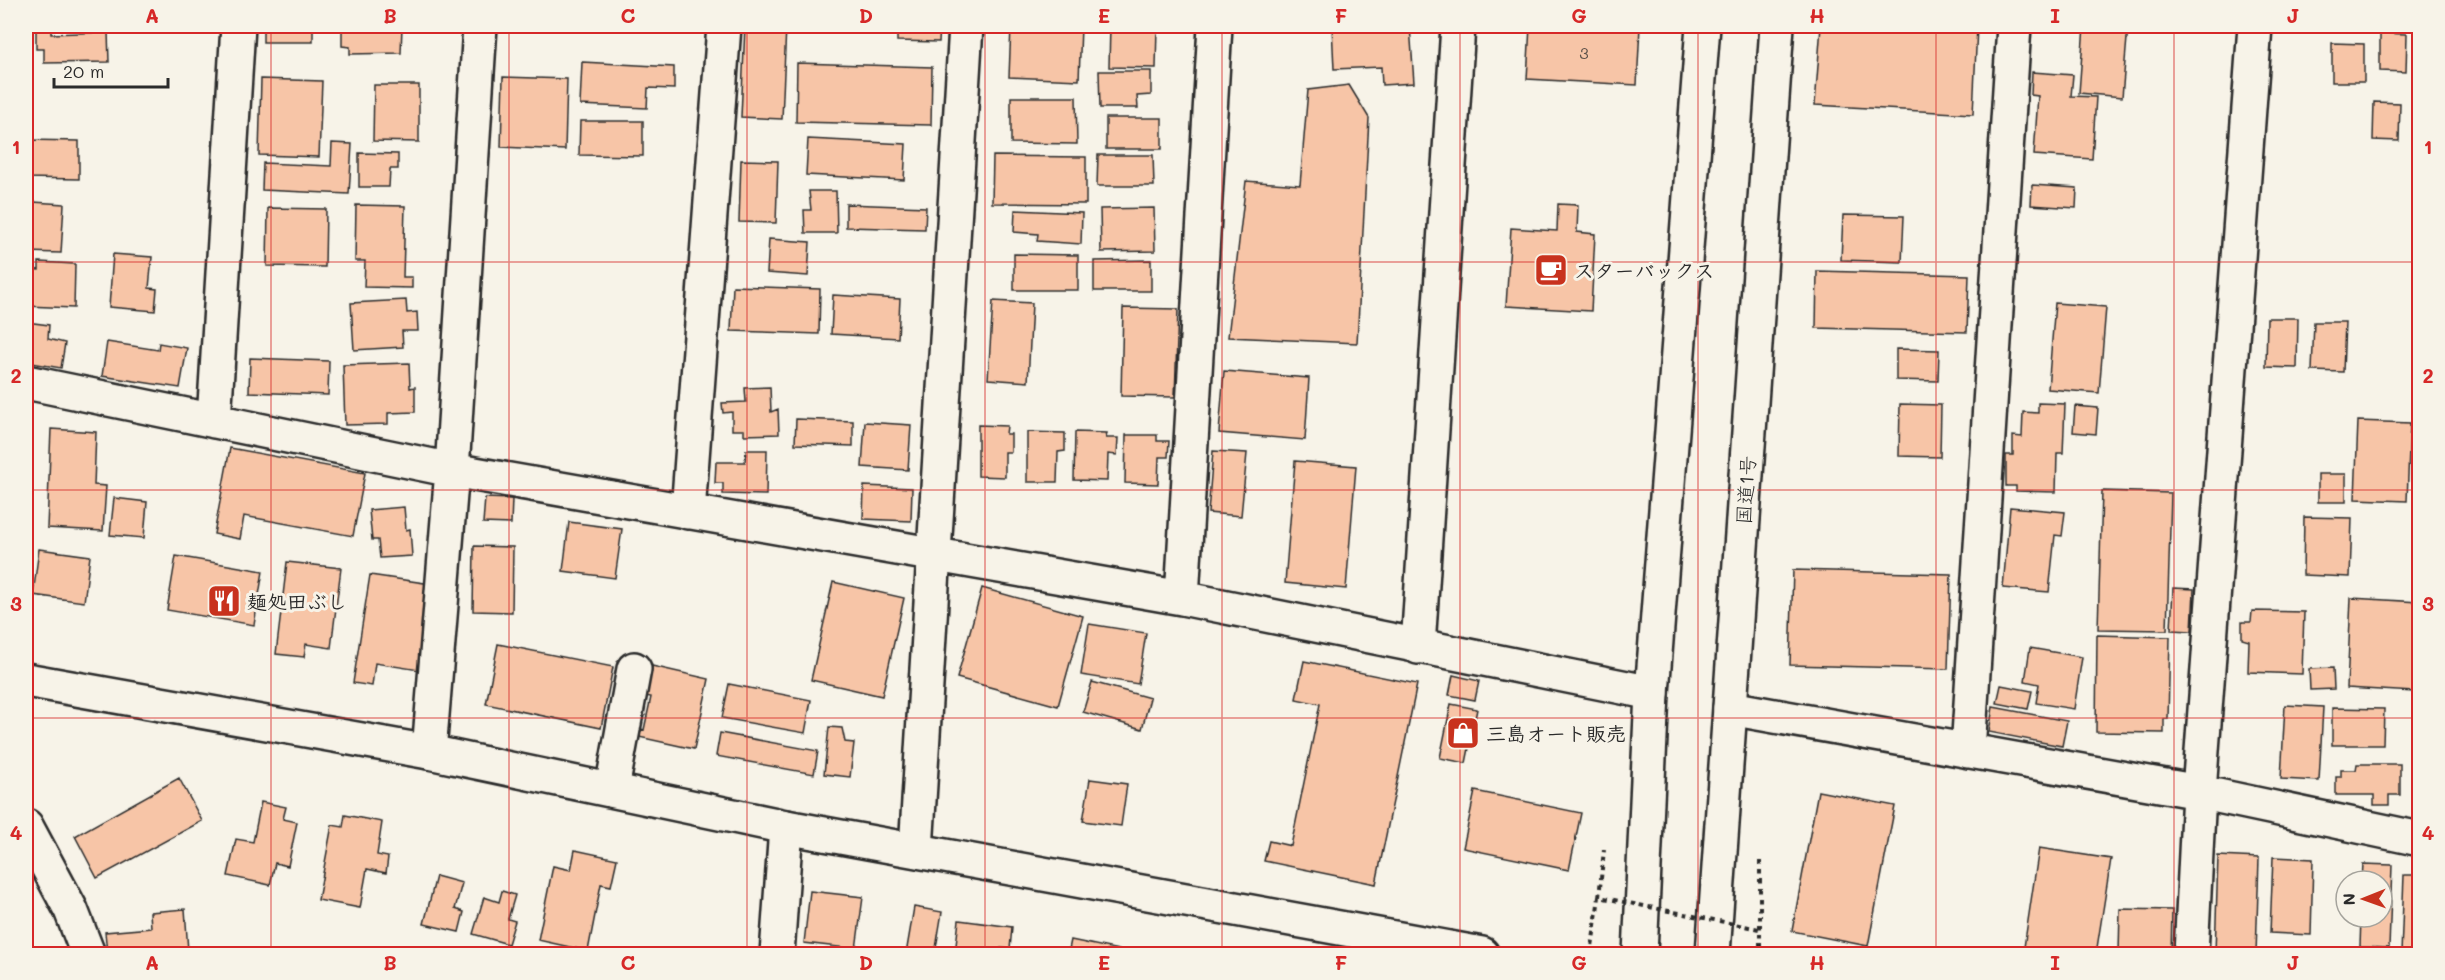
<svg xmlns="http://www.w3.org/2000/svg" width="2445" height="980" font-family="Mali,'Klee One',sans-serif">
  <rect width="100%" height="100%" fill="#f7f3e8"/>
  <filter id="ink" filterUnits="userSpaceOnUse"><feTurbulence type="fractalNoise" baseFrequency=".0167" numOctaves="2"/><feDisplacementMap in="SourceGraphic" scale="12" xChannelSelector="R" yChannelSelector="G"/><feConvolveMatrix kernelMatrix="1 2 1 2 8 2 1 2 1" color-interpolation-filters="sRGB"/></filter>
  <g filter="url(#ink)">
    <path fill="#f7c5a7" stroke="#2b2b2b" stroke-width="1.5" d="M263 26H313V42H263Z
      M342 26H402L401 53 350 54V47L342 46Z
      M745 26H786L782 119 741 117Z
      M897 26H940L939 42 897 41Z
      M1011 26H1081L1079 80 1009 77Z
      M1110 26H1157L1156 68 1109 67Z
      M1332 26H1410L1414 83 1382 85 1381 67 1334 69Z
      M1530 26H1640L1637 85 1527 79Z
      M1821 26H1977L1973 114 1815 105Z
      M2084 26H2128L2122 97 2079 93Z
      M36 29H51V34L108 32 109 62 44 63V49H36Z
      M2380 33 2407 34 2406 72 2380 71Z
      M2332 43 2364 44V82H2332Z
      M582 62 674 67V89L648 88 647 108 580 105Z
      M797 63 932 67 931 125 796 122Z
      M1099 71H1151V95L1137 96 1138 108H1100Z
      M2032 72 2073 75 2071 96 2096 97 2092 159 2034 155 2038 96 2031 95Z
      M503 77 567 79 565 150 501 147Z
      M261 79 322 81 319 157 259 155Z
      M374 85H419V142L373 141Z
      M1349 85 1369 118 1357 343 1228 337 1246 181 1300 185 1308 90Z
      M1011 97H1076L1077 144 1011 143Z
      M2374 102 2400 103 2399 141 2373 140Z
      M1106 118H1162V149H1106Z
      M580 121H643V156L579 155Z
      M808 139 906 144 904 180 806 175Z
      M26 140 79 141V179L26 178Z
      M332 143 352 144 349 194 262 190 263 163 331 166Z
      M359 153 398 154V169H390L389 187H359Z
      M1098 155H1153L1154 186H1097Z
      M993 156 1086 157V204L992 203Z
      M741 160 778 161 776 223 739 222Z
      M2032 185 2077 188 2076 208 2031 205Z
      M809 191H836L837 233H805L804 210H811Z
      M33 202 64 204 61 253 26 252V208H33Z
      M846 204 926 207 925 229 846 227Z
      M1558 204 1578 205 1577 232 1595 234 1591 311 1506 306 1511 228 1557 231Z
      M356 205 405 206 403 277H412V288L364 287 365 261H355Z
      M268 208 326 209 325 267 267 266Z
      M1154 208 1155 251 1101 252 1100 209Z
      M1015 210 1082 213 1081 244 1037 241 1038 234 1014 232Z
      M1843 215 1904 216 1902 262 1841 260Z
      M769 239 810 242 808 276 767 273Z
      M113 254 152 257 149 288 157 289 155 311 109 307Z
      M1014 254 1078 255V290H1014Z
      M1151 260V291H1094V261Z
      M39 262 75 264 74 308 26 306V269L39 270Z
      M1817 271 1969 275 1967 332 1816 328Z
      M733 286 820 289 819 334 731 331Z
      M833 295 900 299 898 338 831 334Z
      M406 300 407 313 417 312 418 331H402L403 347 354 350 351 303Z
      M993 301 1032 303 1028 382 988 379Z
      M2055 303 2106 307 2099 393 2048 389Z
      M1123 308 1178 309 1175 397 1121 396Z
      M2267 318H2298L2297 368 2266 367Z
      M26 322 49 325 48 339 65 343 61 368 26 362Z
      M2314 322H2345L2343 372 2312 371Z
      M107 342 158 350 159 343 187 348 180 388 102 376Z
      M1896 349 1939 350 1938 381 1896 380Z
      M250 358 329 361 328 395 249 392Z
      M409 363 410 388 415 387V412L388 413V424L345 425 343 365Z
      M1224 371 1309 378 1305 440 1219 433Z
      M770 387 771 412 778 409 779 434 744 435V430H732V412L723 413 722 403 746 402 745 388Z
      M2038 403 2065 404 2063 453H2057L2056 492 2016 491V486H2006V455H2013V436L2022 437 2023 412 2038 413Z
      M1900 404 1941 405 1940 457 1899 456Z
      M2075 406 2098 408 2096 434 2073 432Z
      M796 419 853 421V446L795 444Z
      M2358 421 2410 423 2407 501 2355 499Z
      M865 422 911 425 908 470 862 467Z
      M978 425 1007 426 1006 434H1011V452H1005V477L978 476Z
      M51 429 96 432 94 485 106 486 103 531 47 528Z
      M1027 432 1065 433V451L1058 452 1057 482H1027Z
      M1075 432 1107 433 1106 438H1118L1117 455 1108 454 1107 481 1074 480Z
      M1126 435H1157V441H1169L1168 457H1159L1158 484 1125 483Z
      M230 448 365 473 353 536 244 516 240 539 214 534Z
      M746 450H767L766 495 723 494V483H715L716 462H745Z
      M1213 451 1247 453 1241 516 1208 513Z
      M1295 461 1356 466 1346 589 1285 583Z
      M2318 474H2346V502H2318Z
      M864 486 912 488 911 521 863 519Z
      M2102 491 2171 493 2167 630 2098 629Z
      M114 498 147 502 144 538 110 535Z
      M485 498 512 499 511 524 483 523Z
      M404 507 406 530 410 529 412 556 380 558 378 540H372L369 510Z
      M2010 507 2065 512 2062 536 2055 535 2049 592 2003 588Z
      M2304 517 2352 518 2350 577 2303 575Z
      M569 522 622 529 615 578 563 571Z
      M474 546 513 547 512 612 473 611Z
      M39 549 90 556 84 602 33 595Z
      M176 556 263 571 254 625 167 610Z
      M287 562 341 568 331 648 306 644 304 657 276 654Z
      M1793 570 1951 574 1948 669 1790 665Z
      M370 575 431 584 419 670 375 663 372 686 353 683Z
      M833 582 904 598 882 696 811 680Z
      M982 588 1083 616 1058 706 957 678Z
      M2173 588 2194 589 2192 631 2171 630Z
      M2351 598 2419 602 2414 692 2347 688Z
      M2252 611 2304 612 2302 674 2248 672 2249 641 2242 639V622H2251Z
      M1089 624 1146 633 1138 684 1081 675Z
      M2097 635 2170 637 2168 719H2164V733L2096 732Z
      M498 644 613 667 601 728 486 704Z
      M2030 648 2082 657 2074 709 2036 703 2039 684 2025 681Z
      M1304 661 1417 684 1376 884 1264 861 1269 841 1291 846 1320 704 1296 699Z
      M652 666 709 679 694 749 639 737 641 729 644 730 651 697 645 696Z
      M2333 668 2334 689 2310 690 2309 669Z
      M1453 675 1479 681 1475 700 1449 695Z
      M1092 682 1150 698 1142 729 1083 712Z
      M729 684 811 700 805 733 722 718Z
      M2001 685 2032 691 2028 709 1997 703Z
      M1451 704 1477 709 1466 763 1440 758Z
      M2285 705 2323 707 2319 781 2281 779Z
      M1993 707 2067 721 2062 746 1989 732Z
      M2332 708 2384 709 2383 745H2332Z
      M829 727 842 728 845 742 854 743 850 777 824 774Z
      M720 733 818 751 814 774 716 756Z
      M2357 764H2400V795H2389V805H2374V795H2336V777H2341V770H2356Z
      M179 778 202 821 97 878 75 836Z
      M1090 779 1127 784 1121 826 1083 821Z
      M1475 791 1581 813 1569 870 1463 848Z
      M1818 791 1895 806 1868 946 1792 931Z
      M261 802 286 807 283 819 297 822 288 866 275 863 270 885 228 876 236 839 253 842Z
      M345 815 382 822 377 855 388 857 386 873 367 869 360 908 318 900 332 825 343 827Z
      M2039 848 2111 859 2096 954H2023Z
      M575 850 617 859 611 886 601 884 588 951 538 940 553 866 571 870Z
      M2218 856 2259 858 2256 954H2215Z
      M2273 857 2313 859 2311 935 2270 933Z
      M2363 864 2392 865 2389 948 2360 947 2361 917H2382V881H2362Z
      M2404 875H2420V954H2401Z
      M436 876 462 883 455 909 464 912 459 932 424 924Z
      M502 891 515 895 508 919 515 921 508 944 473 934 484 897 499 902Z
      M810 891 863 897 856 949 804 943Z
      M914 907 942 912 935 954H906Z
      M185 909 188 951 183 952V954L107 953 105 932 151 928 150 912Z
      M2120 909 2172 910 2171 954H2119Z
      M959 920 1012 927 1010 949 1001 948 1000 954H955Z
      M1071 940 1119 950 1118 954H1068Z"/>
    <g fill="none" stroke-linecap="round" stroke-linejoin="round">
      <defs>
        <path id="street" d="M26 382 452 470 1182 598 1652 693
          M214 421 238 26
          M688 512 724 26
          M1182 598 1215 26
          M1418 647 1458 26
          M1730 708 2199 792 2420 839
          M1968 751 2014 26
          M429 752 452 470 480 26
          M612 789 634 669
          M916 850 966 26
          M777 954 786 827
          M2191 954 2199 792 2255 26"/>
        <path id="secondary" d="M26 680 429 752 786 827 1482 954"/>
        <path id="primary" d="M26 826 71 910 88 954"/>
        <path id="highway" d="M1640 954 1652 693 1703 26
          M1713 954 1777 26"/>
      </defs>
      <use href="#street" stroke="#2b2b2b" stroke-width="38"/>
      <use href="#secondary" stroke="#2b2b2b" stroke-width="38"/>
      <use href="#primary" stroke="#2b2b2b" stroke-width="38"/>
      <use href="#highway" stroke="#2b2b2b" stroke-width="38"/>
      <path stroke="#2b2b2b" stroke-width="4" stroke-dasharray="4.5 4.5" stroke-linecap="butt" d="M1760 861V954
        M1599 897 1604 850"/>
      <use href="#street" stroke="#f7f3e8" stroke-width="33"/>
      <use href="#secondary" stroke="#f7f3e8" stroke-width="33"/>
      <use href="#primary" stroke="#f7f3e8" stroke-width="33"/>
      <use href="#highway" stroke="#f7f3e8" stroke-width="33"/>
      <path stroke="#2b2b2b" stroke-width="4" stroke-dasharray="4.5 4.5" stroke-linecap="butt" d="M1591 954 1599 897 1759 929"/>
    </g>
  </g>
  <path fill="none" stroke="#d62828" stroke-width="1.5" stroke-opacity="0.55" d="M271 26V954M509 26V954M747 26V954M985 26V954M1222 26V954M1460 26V954M1698 26V954M1936 26V954M2174 26V954M26 262H2420M26 490H2420M26 718H2420"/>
  <defs>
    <symbol id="cafe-square" viewBox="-11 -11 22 22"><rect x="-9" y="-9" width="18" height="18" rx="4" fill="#c8321e" stroke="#f7f3e8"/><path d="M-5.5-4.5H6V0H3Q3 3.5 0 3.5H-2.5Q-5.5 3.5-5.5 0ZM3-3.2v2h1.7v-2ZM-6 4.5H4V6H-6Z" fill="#fff"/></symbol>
    <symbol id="restaurant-square" viewBox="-11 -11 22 22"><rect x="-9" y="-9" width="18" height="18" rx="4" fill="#c8321e" stroke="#f7f3e8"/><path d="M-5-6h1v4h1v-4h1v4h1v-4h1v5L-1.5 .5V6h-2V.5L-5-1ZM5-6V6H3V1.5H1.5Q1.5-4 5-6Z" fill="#fff"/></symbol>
    <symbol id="shop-square" viewBox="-11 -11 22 22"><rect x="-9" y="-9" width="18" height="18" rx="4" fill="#c8321e" stroke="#f7f3e8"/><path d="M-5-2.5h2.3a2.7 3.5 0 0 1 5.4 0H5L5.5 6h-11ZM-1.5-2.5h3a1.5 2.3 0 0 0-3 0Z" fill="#fff"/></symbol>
  </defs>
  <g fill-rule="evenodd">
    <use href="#cafe-square" x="1532" y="251" width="38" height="38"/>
    <use href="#restaurant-square" x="205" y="582" width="38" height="38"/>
    <use href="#shop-square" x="1444" y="714" width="38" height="38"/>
  </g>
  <g text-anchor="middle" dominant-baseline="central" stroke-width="6" stroke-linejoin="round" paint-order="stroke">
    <g font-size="16" fill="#5e524a">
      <text x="1584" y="52">3</text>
    </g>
    <g font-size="20" font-weight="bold" fill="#2b2b2b" stroke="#f7f3e8" text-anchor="start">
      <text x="1574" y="270">スターバックス</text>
      <text x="247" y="601">麺処田ぶし</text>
      <text x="1486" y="733">三島オート販売</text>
    </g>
    <g font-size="20" fill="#2b2b2b" stroke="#f7f3e8">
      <text transform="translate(1745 490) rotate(-86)">国道1号</text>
    </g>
  </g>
  <rect width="2445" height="980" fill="none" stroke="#f7f3e8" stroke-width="66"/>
  <g transform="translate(2364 899) rotate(269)"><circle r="28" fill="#f7f3e8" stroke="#a5a39c" stroke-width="1.5"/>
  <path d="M0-4.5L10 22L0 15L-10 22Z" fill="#c8321e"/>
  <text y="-9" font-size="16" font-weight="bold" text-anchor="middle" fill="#2b2b2b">N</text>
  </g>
  <path d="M54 78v9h114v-9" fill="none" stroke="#2b2b2b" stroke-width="3"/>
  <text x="63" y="78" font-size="18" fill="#2b2b2b" stroke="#f7f3e8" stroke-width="4.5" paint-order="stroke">20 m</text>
  <rect x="33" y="33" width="2379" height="914" fill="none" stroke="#d62828" stroke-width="2"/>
  <g font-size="20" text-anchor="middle" font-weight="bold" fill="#d62828">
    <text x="152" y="23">A</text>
    <text x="390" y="23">B</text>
    <text x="628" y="23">C</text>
    <text x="866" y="23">D</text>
    <text x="1104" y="23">E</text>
    <text x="1341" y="23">F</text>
    <text x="1579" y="23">G</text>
    <text x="1817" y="23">H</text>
    <text x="2055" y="23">I</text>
    <text x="2293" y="23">J</text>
    <text x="16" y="154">1</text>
    <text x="2428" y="154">1</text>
    <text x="16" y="383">2</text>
    <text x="2428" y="383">2</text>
    <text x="16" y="611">3</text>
    <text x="2428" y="611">3</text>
    <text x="16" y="840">4</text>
    <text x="2428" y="840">4</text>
    <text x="152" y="970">A</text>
    <text x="390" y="970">B</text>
    <text x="628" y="970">C</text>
    <text x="866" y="970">D</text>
    <text x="1104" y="970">E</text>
    <text x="1341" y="970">F</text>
    <text x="1579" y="970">G</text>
    <text x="1817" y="970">H</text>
    <text x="2055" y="970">I</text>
    <text x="2293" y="970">J</text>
  </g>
</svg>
